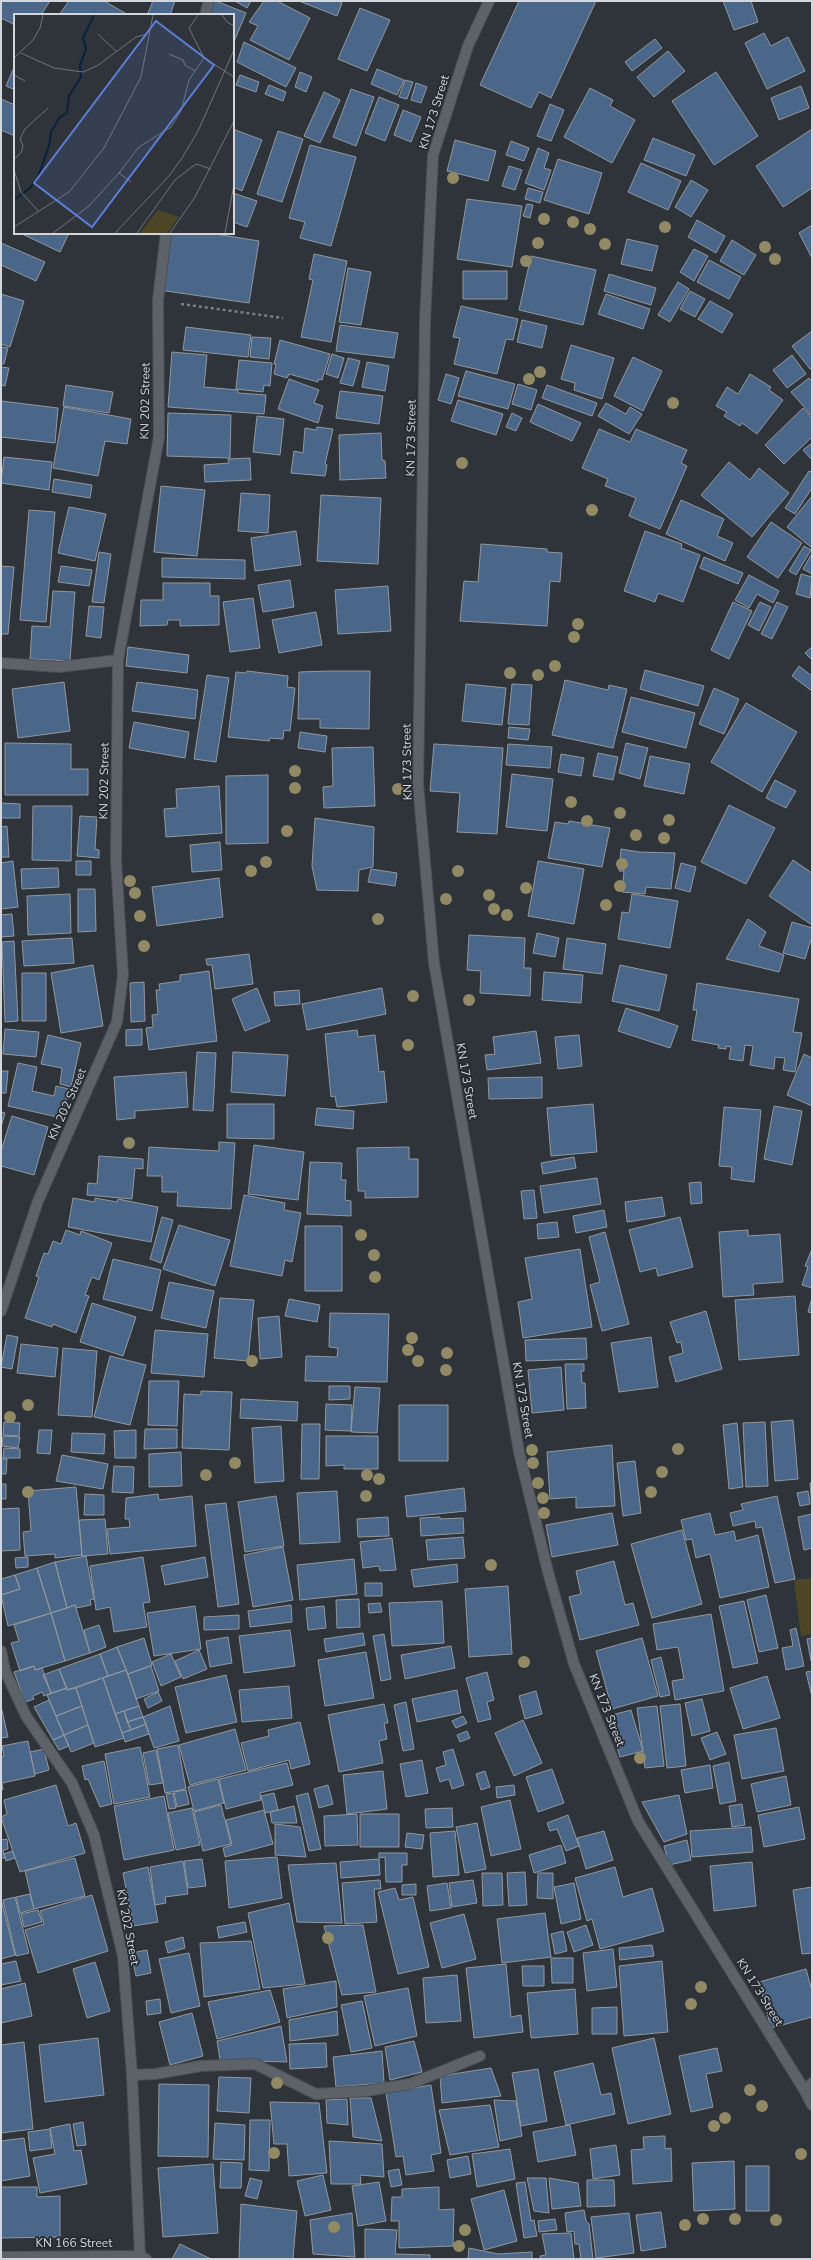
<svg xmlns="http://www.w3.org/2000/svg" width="813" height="2260" font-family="'Nunito Sans',sans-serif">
  <rect width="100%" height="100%" fill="#2f343a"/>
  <path fill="#4c4627" d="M812 1578V1634L801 1636 794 1580Z"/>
  <path fill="#4a6688" stroke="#92989f" d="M1 1H50L41 15H15V25L1 18Z
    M69 1H104L125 13 123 15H59Z
    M153 1H175L170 15H152L148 13Z
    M209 1H216L246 13 233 44V15H203Z
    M235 1H251L247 8Z
    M264 1H277L310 18 289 60 250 40 258 26 249 22Z
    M299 1H338L342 3 337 16Z
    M519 1H596L551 98 539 92 531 108 480 85Z
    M723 1H751L758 22 734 30Z
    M360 8 390 20 367 71 338 59Z
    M764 33 771 46 788 37 805 71 767 89 745 43Z
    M655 39 662 48 632 71 625 62Z
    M244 42 296 68 286 87 237 62Z
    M668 51 685 71 654 97 637 77Z
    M15 65V90L6 86Z
    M377 69 404 80 397 95 371 84Z
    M300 72 312 77 306 92 295 87Z
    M716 72 758 136 714 165 672 101Z
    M240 75 259 82 256 92 236 85Z
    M405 80 413 82 407 99 399 97Z
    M416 83 427 87 421 103 411 100Z
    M269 85 286 92 283 101 265 94Z
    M801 86 809 108 779 120 771 98Z
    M590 88 613 100 610 106 635 120 612 163 564 137Z
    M351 89 374 97 356 146 333 137Z
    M324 92 340 100 320 143 304 136Z
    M379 97 399 105 385 141 365 133Z
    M1 99 15 105V136L1 130Z
    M550 104 564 110 551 141 537 136Z
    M403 110 421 117 411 142 394 135Z
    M233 129 262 140 242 191 233 187Z
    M812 129V188L783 207 756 166Z
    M278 131 303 139 282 202 257 194Z
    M653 138 695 155 686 176 644 160Z
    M455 140 496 151 488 181 447 171Z
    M511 141 529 148 524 161 506 155Z
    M310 145 356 157 331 246 300 238 305 222 289 218Z
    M538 148 549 153 544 168 551 170 544 190 525 183Z
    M558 159 602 173 589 214 544 200Z
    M641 163 681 181 668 210 628 192Z
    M509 166 522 170 515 190 502 186Z
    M691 180 708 190 691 217 675 207Z
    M528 188 543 192 540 203 525 199Z
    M233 193 257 201 247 227 233 222Z
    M467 199 522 206 512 267 457 259Z
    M527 204 533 205 530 218 523 216Z
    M697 220 725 236 716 253 688 237Z
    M812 225V258L799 233Z
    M20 233H69L60 252Z
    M168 233H209L259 241 249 303 159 290Z
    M627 239 658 246 652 271 621 264Z
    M732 240 756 255 744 275 720 261Z
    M1 243 45 262 36 281 1 265Z
    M694 249 708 256 694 281 680 272Z
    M314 254 347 261 331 342 301 337 313 280 309 279Z
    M531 256 596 270 583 325 519 310Z
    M709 260 741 277 729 299 697 282Z
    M348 268 371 272 361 325 339 322Z
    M463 271H507V299H463Z
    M609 274 656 288 651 305 604 291Z
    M678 282 689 289 670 322 658 315Z
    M690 291 705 299 695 317 680 309Z
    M1 294 24 301 10 347 1 344Z
    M606 294 650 309 643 329 598 314Z
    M710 301 733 314 722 333 698 319Z
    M461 306 518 319 513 340 506 339 497 374 454 364 460 338 453 337Z
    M522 320 547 326 542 348 517 342Z
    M340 325 398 333 394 358 336 351Z
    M186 327 251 335 248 357 183 350Z
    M812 331V368L810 369 792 346Z
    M252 337 271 338 269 359 250 357Z
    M280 340 330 354 322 380 318 379V382L289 374 287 378 274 374 276 364H274Z
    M571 345 614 358 602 399 574 390 575 383 561 379Z
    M1 347 8 348 4 364H1Z
    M172 352 207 355 204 387 238 390V393L266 395 264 414 168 407Z
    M332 354 344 358 338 378 326 374Z
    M792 355 806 374 787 388 773 370Z
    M633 357 662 371 643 411 614 396Z
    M348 358 360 361 353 386 340 383Z
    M239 360 272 363 270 386 264 385 263 392 236 389Z
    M367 362 389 366 385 391 362 387Z
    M1 367 9 368 5 386 1 385Z
    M466 371 515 384 508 409 458 396Z
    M446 374 459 378 451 404 438 400Z
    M750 374 771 387 769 390 783 400 757 434 742 423 740 426 724 416 727 412 716 406 727 387 738 394Z
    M809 378 812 382V416L791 392Z
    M289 379 319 390 314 403 323 406 318 423 278 409Z
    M518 384 537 390 531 410 512 404Z
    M66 385 113 392 109 413 63 406Z
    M547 385 597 403 592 416 542 398Z
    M340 391 383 396 379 424 336 418Z
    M458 400 503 414 496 435 451 421Z
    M1 401 58 408 55 443 1 437Z
    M606 403 626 414 630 407 642 414 629 434 598 416Z
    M538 404 581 423 572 441 530 422Z
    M64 407 131 419 127 444 105 441 98 476 53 468Z
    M803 408 812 418V437L784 464 765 445Z
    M168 413 231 415 230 458 167 456Z
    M512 413 522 418 516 431 506 427Z
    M257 416 284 419 280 455 253 452Z
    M317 427 333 429 325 464 327 465 325 476 291 473 294 451 303 453 305 428 316 430Z
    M599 429 630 442 636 429 687 450 681 463 687 466 660 529 629 516 636 498 605 486 608 479 582 468Z
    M381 433 382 460 385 461 386 478 340 480 339 435Z
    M812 443V460L803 450Z
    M4 457 52 462 49 490 1 483Z
    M250 458 251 480 205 482 204 465 229 463 228 459Z
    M729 462 750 480 759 468 789 493 752 537 701 495Z
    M809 471 812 472V488L795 514 785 508Z
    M54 479 92 485 90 498 52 492Z
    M161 486 205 490 197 556 154 552Z
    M241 493 270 495 268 533 238 531Z
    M321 495 381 498 378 564 317 561Z
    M812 496V548L787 527Z
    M681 500 724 519 717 536 733 543 725 561 666 534Z
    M69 507 106 514 95 561 58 553Z
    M29 510 55 512 46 622 20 620Z
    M771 522 802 543 778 578 747 557Z
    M296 531 301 565 255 571 251 538Z
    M645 531 682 544 681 548 700 555 683 602 658 593 655 602 624 591Z
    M481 544 547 549V552L562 553 560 582 550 581 547 626 460 621 464 581 478 582Z
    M804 546 811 550 796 575 789 571Z
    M99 552 111 554 104 603 92 602Z
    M811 555 812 556V574L803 569Z
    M704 557 743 573 738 584 700 568Z
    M162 558 245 560V579L162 577Z
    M1 566 14 567 8 634H1Z
    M61 566 92 570 89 586 58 582Z
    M801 574 812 577 810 598 796 594Z
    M749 575 779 591 773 603 757 594 749 608 735 600Z
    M290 580 294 607 263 612 258 585Z
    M163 583H210V596H219V625L180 626V620H168L167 625 140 626 141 600H163Z
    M388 586 391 631 338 634 335 590Z
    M53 591 75 592 70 661 30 659 32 626 50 627Z
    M253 598 260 648 230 652 223 602Z
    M733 602 752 611 729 659 711 650Z
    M760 602 771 607 759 631 748 625Z
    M777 602 788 607 772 639 761 634Z
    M89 606 104 607 101 638 86 636Z
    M316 612 322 645 279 653 272 620Z
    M128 647 189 655 187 673 126 666Z
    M812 647V660L805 653Z
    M799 666 812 676V691L792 676Z
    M645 670 704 686 698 706 640 689Z
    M247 671 288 676 287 687 295 688 290 731 284 730 283 739 270 738 269 741 228 737 236 672 246 673Z
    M329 671H370L369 729 320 728V719H298L299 672Z
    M207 675 229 678 216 762 194 759Z
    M565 680 608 690 609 685 627 689 613 748 552 735Z
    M64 682 70 731 18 738 12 689Z
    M137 682 198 690 195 719 132 711Z
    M466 684 506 688 502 725 462 721Z
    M512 684 532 685 529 725 508 724Z
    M714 688 739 699 724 734 699 724Z
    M631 697 695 713 686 748 622 732Z
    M746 703 797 732 762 792 711 762Z
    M134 722 189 732 185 758 129 748Z
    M509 727 530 729 528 740 508 738Z
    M300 732 327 736 325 752 298 748Z
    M5 743 71 744V769H88V795H5Z
    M626 743 648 748 640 779 619 773Z
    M434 744 503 748 497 834 457 832 460 793 430 791Z
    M508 744 552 747 550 768 506 765Z
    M373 747 375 806 324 808 323 787 333 786 332 748Z
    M598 753 618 757 613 780 593 776Z
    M561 754 584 758 581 776 558 772Z
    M650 756 690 764 684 794 644 786Z
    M512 774 553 779 547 831 506 827Z
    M268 775V843L226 844V776Z
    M775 780 796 791 786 808 766 798Z
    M219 786 222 833 166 837 164 809 177 808 176 789Z
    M1 803 20 804V818H1Z
    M729 805 775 828 746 884 701 862Z
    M33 806H72L71 861 32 860Z
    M80 816 97 817 95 849 99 850V858L77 856Z
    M315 818 374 827 373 867 359 870 358 891 317 890 312 866Z
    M569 821 610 828 602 867 548 858 555 822 568 824Z
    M7 826 9 857H1V827Z
    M220 842 222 870 192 872 190 845Z
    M621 849 639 852 675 853 671 889 646 887 645 894 622 892 624 871H619Z
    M793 860 812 873V925L769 896Z
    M13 861 18 907 1 909V863Z
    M76 861H91V875H76Z
    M538 861 584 869 574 924 528 916Z
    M681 863 696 867 690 892 675 888Z
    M58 868 59 887 22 889 21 869Z
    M371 869 397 873 395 886 368 882Z
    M219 878 223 917 157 926 152 887Z
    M78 889H95L96 931 78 932Z
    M70 894 71 933 28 935 27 896Z
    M632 894 678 901 670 948 618 939 622 912 629 913Z
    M12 914 14 936 1 937V915Z
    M748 919 766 932 759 946 784 955 779 972 726 959Z
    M792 922 812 928V936L805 959 783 953Z
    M537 933 559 938 555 957 533 953Z
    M469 935 525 938 524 968H531L530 996 480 993 481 971 467 970Z
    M72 938 74 963 24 966 22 941Z
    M567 938 606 944 602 974 563 969Z
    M14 941 18 1021 5 1022 2 942Z
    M249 954 253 984 215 989 212 965H207L206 959Z
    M93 965 103 1026 61 1033 51 973Z
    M620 965 667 975 659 1011 612 1001Z
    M209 971 217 1041 149 1050 146 1028 153 1027 152 1015 158 1014 156 990H160L159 984 180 981V975Z
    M544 972 583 975 581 1003 542 1000Z
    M22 973H46V1021H22Z
    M144 982 145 1021 131 1022 130 983Z
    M697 983 799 999 793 1032 802 1033 795 1072 783 1070 785 1058 775 1057 774 1069 750 1065 753 1046 745 1045 743 1061 729 1059 731 1047 726 1046V1049L718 1048 719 1045 692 1040 697 1010H693Z
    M257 988 270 1021 245 1031 232 999Z
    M382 988 386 1014 307 1030 302 1004Z
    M299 990 300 1004 275 1006 274 992Z
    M626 1008 678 1026 670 1048 618 1031Z
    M5 1029 39 1032 36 1057 3 1054Z
    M142 1029V1045L126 1046V1030Z
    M357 1030 358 1037 375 1035 379 1072 384 1071 387 1102 337 1107 335 1096 331 1097 325 1034Z
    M536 1031 541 1063 487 1070 485 1055 495 1054 493 1037Z
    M48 1035 81 1043 71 1087 60 1084 62 1068 41 1064Z
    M579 1035 582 1066 558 1069 555 1037Z
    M197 1052 216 1053 213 1111 193 1110Z
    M233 1052 288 1055 285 1096 231 1092Z
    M804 1054 812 1058V1106L787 1095Z
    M18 1063 37 1067 32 1091 54 1096 56 1086 69 1089 62 1118 8 1106Z
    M1 1071H8L6 1093H1Z
    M186 1072 188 1107 135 1111V1118L117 1120 114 1077Z
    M542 1077V1098L489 1099 488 1078Z
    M227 1104H274V1139L227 1138Z
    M593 1104 597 1152 551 1156 547 1108Z
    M774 1106 802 1111 792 1165 764 1159Z
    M724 1107 761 1110 754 1182 731 1179 732 1167 719 1166Z
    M317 1108 354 1111 353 1129 315 1125Z
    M1 1112 5 1113 1 1127Z
    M12 1116 48 1127 34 1175 1 1166V1151Z
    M219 1142 235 1143 231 1209 177 1206 178 1192H162V1176H147L149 1147 219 1151Z
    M254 1145 304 1152 298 1200 248 1194Z
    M409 1147V1159H418V1197L365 1198V1191H358L357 1148Z
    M99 1156 143 1159V1169L135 1168 132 1199 87 1195 88 1183 97 1184Z
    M574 1157 576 1168 543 1174 541 1163Z
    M310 1162 342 1163 341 1180H346L345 1200 351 1201V1216L307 1214Z
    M597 1178 601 1204 544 1213 540 1186Z
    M701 1182 702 1203 691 1204 689 1183Z
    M534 1190 537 1218 524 1219 521 1191Z
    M244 1195 285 1203 284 1210 301 1213 292 1262 285 1260 282 1276 230 1266Z
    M662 1197 665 1216 627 1222 625 1202Z
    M73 1198 95 1202V1198L117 1202 118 1199 158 1207 151 1242 68 1227Z
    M604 1210 607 1227 576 1233 573 1216Z
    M162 1217 173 1220 161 1263 150 1259Z
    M680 1217 693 1267 658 1276 656 1268 640 1272 629 1230Z
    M557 1222 559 1237 538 1239 537 1224Z
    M179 1225 230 1240 215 1286 163 1269Z
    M305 1226H342V1291H305Z
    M66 1230 80 1235 81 1231 112 1243 99 1280 92 1277 85 1295 89 1296 76 1333 53 1324 52 1327 25 1318 39 1277 36 1276 44 1253 48 1254 53 1241 61 1244Z
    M748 1230V1236L780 1234 783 1282 753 1284 754 1295 723 1297 719 1232Z
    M605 1232 629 1324 602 1331 590 1285 600 1282 589 1237Z
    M580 1249 592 1327 523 1338 518 1302 532 1299 525 1258Z
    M812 1249V1288L802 1285 808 1267 805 1266Z
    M113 1259 161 1270 152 1311 103 1299Z
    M169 1282 214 1291 206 1328 161 1318Z
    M795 1296 799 1355 739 1360 735 1300Z
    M220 1298 254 1300 248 1361 214 1358Z
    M289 1299 320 1305 317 1322 285 1316Z
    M811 1301H812V1313L808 1312Z
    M92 1303 136 1317 123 1356 80 1342Z
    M706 1311 722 1369 676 1382 669 1357 683 1353 681 1342 677 1343 670 1322Z
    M330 1313 389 1314 387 1382 305 1381 306 1356 337 1357 338 1348 329 1347Z
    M279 1316 282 1357 260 1359 258 1318Z
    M155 1330 208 1334 204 1377 151 1373Z
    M7 1335 18 1337 12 1369 1 1367Z
    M651 1337 658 1387 619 1392 611 1343Z
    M586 1338 587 1359 526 1361 525 1340Z
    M21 1344 58 1348 55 1377 17 1373Z
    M63 1348 97 1351 92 1417 58 1415Z
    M110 1356 146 1365 130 1425 94 1417Z
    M565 1364H584V1371H581L582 1383H585L586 1408 567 1409Z
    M561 1367 564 1410 532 1413 528 1370Z
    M149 1381H179L177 1426 148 1425Z
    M329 1386H350V1399L329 1400Z
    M355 1387 380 1388 377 1433 351 1432Z
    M201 1391 232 1392 229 1450 182 1448 184 1394 201 1395Z
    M241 1399 298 1402 297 1421 240 1418Z
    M326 1404 352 1405 351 1431 325 1430Z
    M399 1405H448V1461H399Z
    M793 1420 798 1479 775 1481 771 1422Z
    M4 1422 20 1423 19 1436 3 1435Z
    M765 1422 768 1486 746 1487 743 1423Z
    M737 1423 743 1487 729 1489 723 1425Z
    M302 1424H320L319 1479H301Z
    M281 1426 284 1481 255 1483 252 1428Z
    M145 1429H177V1448L144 1449Z
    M39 1430H52L50 1454 37 1453Z
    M136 1430V1458H115L114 1431Z
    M72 1433 105 1434 104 1454 71 1452Z
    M3 1436 20 1437 18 1448 2 1446Z
    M326 1436H378V1469H344V1465L326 1466Z
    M612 1445 615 1506 576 1508V1497L550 1499 547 1452Z
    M4 1448 20 1449V1458H3Z
    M181 1452 182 1486 149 1487V1454Z
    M62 1455 108 1464 103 1489 56 1481Z
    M1 1459H7L6 1474H1Z
    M635 1461 641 1513 623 1516 617 1463Z
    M114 1466 134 1467 133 1493 112 1492Z
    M812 1482V1508L810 1483Z
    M1 1484H6V1499H1Z
    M76 1487 82 1555 55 1558V1554L25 1556 23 1532 31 1531 28 1491Z
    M464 1488 466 1511 407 1517 405 1496Z
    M337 1491 340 1542 300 1544 297 1493Z
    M808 1491 810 1504 800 1506 797 1493Z
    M85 1494 104 1495V1515H84Z
    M158 1494 159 1500 192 1496 196 1546 110 1554 107 1529 130 1527 129 1519H125L126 1498Z
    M276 1496 284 1546 245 1552 238 1502Z
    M777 1496 795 1579 775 1583 762 1527 756 1528 755 1521 733 1526 730 1513 743 1510 741 1504Z
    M226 1503 239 1604 218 1607 205 1505Z
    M19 1508 20 1550 1 1551V1509Z
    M612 1513 618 1545 552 1557 546 1525Z
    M710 1513 715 1535 734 1531 736 1541 758 1535 769 1587 720 1598 710 1554 696 1558 692 1539 686 1540 681 1520Z
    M812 1514V1548L804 1550 798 1517Z
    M388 1517 389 1536 358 1537 357 1519Z
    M440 1517V1519L463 1518 464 1533 421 1536 420 1518Z
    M105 1519 108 1554 82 1556 79 1520Z
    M682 1530 702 1604 652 1618 631 1544Z
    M463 1537 465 1558 428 1560 426 1540Z
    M392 1538 396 1570 380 1571 379 1566 363 1568 360 1542Z
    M283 1547 293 1600 253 1607 244 1555Z
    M86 1556 94 1599 90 1600 91 1605 76 1608 75 1605 67 1608 55 1562Z
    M28 1557V1567L16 1568 15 1558Z
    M143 1557 150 1602 143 1603 147 1627 114 1632 110 1607 96 1610 90 1566Z
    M205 1557 208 1577 165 1585 161 1566Z
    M354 1559 357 1594 300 1600 297 1565Z
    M614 1561 625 1605 633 1603 639 1625 580 1640 569 1597 581 1594 576 1571Z
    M55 1562 67 1608 51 1613 37 1568Z
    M457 1564 458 1582 414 1587 411 1570Z
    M37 1568 51 1613 8 1626 1 1595 20 1589 15 1575Z
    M15 1575 20 1589 1 1595V1579Z
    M365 1583H382V1596H365Z
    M508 1586 512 1654 469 1657 465 1589Z
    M766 1595 778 1648 759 1652 747 1600Z
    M359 1599 360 1627 337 1628 336 1600Z
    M442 1601 444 1643 392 1646 389 1603Z
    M744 1601 758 1663 733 1668 719 1606Z
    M380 1603 382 1612 369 1613 368 1604Z
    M75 1605 90 1653 65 1661 51 1613Z
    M291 1605 292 1622 250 1627 248 1611Z
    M195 1606 201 1649 154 1656 147 1613Z
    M324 1606 326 1628 308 1630 306 1608Z
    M51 1613 65 1661 35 1670 34 1666 20 1671 11 1643 19 1641 14 1625Z
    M711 1614 724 1691 675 1700 672 1681 684 1679 678 1647 657 1650 653 1624Z
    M239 1615V1629L204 1630V1617Z
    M99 1625 106 1647 90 1653 84 1630Z
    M796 1628 804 1666 786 1670 782 1648 793 1646 790 1630Z
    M290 1630 295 1666 244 1673 239 1636Z
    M363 1633 365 1645 326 1652 324 1639Z
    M384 1634 391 1679 381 1681 373 1636Z
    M228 1637 232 1663 210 1667 206 1641Z
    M144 1638 152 1665 128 1674 117 1647Z
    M642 1638 658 1696 612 1709 596 1651Z
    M812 1638V1661H811L807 1639Z
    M451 1646 455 1668 405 1679 401 1655Z
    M117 1647 126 1670 108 1676 100 1654Z
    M199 1650 207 1669 183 1679 175 1661Z
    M366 1652 374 1698 325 1706 318 1660Z
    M100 1654 108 1676 67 1690 59 1669Z
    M171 1654 181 1677 161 1686 152 1662Z
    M661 1657 670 1695 660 1697 651 1660Z
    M34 1666 35 1670 42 1668 51 1693 44 1696 42 1692 33 1696 34 1699 25 1702 14 1672Z
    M151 1666 159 1691 136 1699 128 1674Z
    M59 1669 67 1688 51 1693 43 1675Z
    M126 1670 139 1706 115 1714 103 1678Z
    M812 1671V1697L806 1672Z
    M487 1672 494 1700 487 1702 491 1719 478 1722 466 1678Z
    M226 1675 237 1722 186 1733 175 1687Z
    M767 1676 780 1718 743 1729 730 1688Z
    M103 1678 124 1738 95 1747 76 1688Z
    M289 1686 292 1718 242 1722 239 1690Z
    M67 1688V1690L76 1688 82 1706 56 1716 47 1695Z
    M457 1690 461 1713 417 1722 412 1699Z
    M536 1691 542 1714 525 1719 519 1696Z
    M158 1692 162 1701 148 1708 144 1699Z
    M702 1699 710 1731 692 1736 685 1703Z
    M49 1700 64 1735 53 1740 34 1707Z
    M406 1702 414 1749 403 1751 394 1705Z
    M384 1704 388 1723H384L387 1739 379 1741 383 1763 339 1772 328 1715Z
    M680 1704 686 1766 667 1768 660 1706Z
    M1 1706 8 1737 1 1738Z
    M82 1706 88 1725 64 1735 56 1716Z
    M139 1706 143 1717 127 1722 124 1711Z
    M170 1706 179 1741 154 1748 143 1717Z
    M657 1706 664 1766 645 1768 637 1708Z
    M631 1710 643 1751 620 1757 608 1716Z
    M124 1711 131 1730 122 1733 115 1714Z
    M463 1716 467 1723 456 1728 452 1721Z
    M143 1717 146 1724 131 1730 127 1722Z
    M523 1720 542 1763 514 1776 495 1733Z
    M300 1722 310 1764 291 1769 289 1760 248 1771 241 1743 269 1736 268 1730Z
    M146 1724 149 1734 125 1742 122 1733Z
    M88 1725 94 1743 71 1752 64 1735Z
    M776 1728 784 1771 742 1779 734 1735Z
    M235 1729 246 1770 190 1785 179 1745Z
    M467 1731 470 1738 460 1742 457 1735Z
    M717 1732 726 1754 710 1760 701 1738Z
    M64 1735 69 1746 59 1750 53 1740Z
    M28 1741 35 1776 2 1783 3 1790H1V1757L4 1756 2 1746Z
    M178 1745 186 1789 165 1793 157 1749Z
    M140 1747 150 1797 114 1804 105 1754Z
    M44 1749 49 1770 35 1774 30 1752Z
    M453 1749 464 1785 452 1789 449 1779 440 1782 436 1768 446 1765 443 1752Z
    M156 1750 163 1783 149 1785 143 1753Z
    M422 1760 428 1793 406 1797 400 1764Z
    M104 1761 112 1804 100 1807 88 1779 85 1780 82 1766Z
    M729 1762 736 1801 720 1804 713 1766Z
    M287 1763 293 1785 260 1793 261 1800 226 1809 219 1779Z
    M710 1765 713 1788 685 1793 681 1770Z
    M552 1769 564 1803 538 1812 526 1777Z
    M383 1771 387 1809 347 1814 343 1775Z
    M485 1771 490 1787 481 1790 476 1774Z
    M786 1776 791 1805 757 1812 751 1784Z
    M218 1779 224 1803 194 1811 188 1787Z
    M56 1785 68 1826 76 1823 85 1853 20 1872 1 1817 7 1814 4 1800Z
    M328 1785 333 1804 319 1808 314 1789Z
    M514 1785 515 1795 497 1798 496 1787Z
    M186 1790 189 1804 177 1807 174 1792Z
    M173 1793 176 1808 169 1809 166 1794Z
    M274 1793 278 1810 265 1813 261 1796Z
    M308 1793 321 1849 309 1851 296 1796Z
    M679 1795 687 1834 664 1842 642 1802Z
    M164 1796 174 1850 124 1860 114 1806Z
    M510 1800 521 1849 491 1856 481 1807Z
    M742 1804 745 1825 732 1827 729 1806Z
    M221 1805 231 1844 203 1851 194 1812Z
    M294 1806 297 1823H272L270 1812Z
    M799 1807 805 1839 764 1847 758 1815Z
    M192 1808 200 1845 176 1850 168 1813Z
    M452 1808 453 1827 426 1828 425 1809Z
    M264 1810 273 1844 225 1857 223 1848 232 1845 226 1820Z
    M357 1814 358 1845 325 1846 324 1816Z
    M360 1814H399V1847H360Z
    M568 1815 579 1846 566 1851 557 1829 550 1831 547 1823Z
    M477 1823 486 1869 465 1873 456 1827Z
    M275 1824 300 1827 306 1857 275 1855Z
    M751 1827 753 1852 692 1857 690 1831Z
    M455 1831 459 1875 433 1877 430 1833Z
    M604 1831 613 1860 586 1869 577 1838Z
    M407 1833 424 1835 422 1849 405 1847Z
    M7 1839 8 1849 3 1850 5 1858H1V1840Z
    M687 1840 691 1860 669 1865 664 1846Z
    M561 1845 566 1863 534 1873 529 1855Z
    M12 1851 15 1858 6 1861 4 1854Z
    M379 1853H407V1865H402V1882H386L385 1857 379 1858Z
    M277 1857 282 1898 229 1908 225 1861Z
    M75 1858 85 1896 34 1909 25 1871Z
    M202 1859 206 1886 188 1888 184 1861Z
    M379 1859 380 1875 341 1878 340 1862Z
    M183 1861 188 1894 165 1897 166 1903 155 1905 150 1867Z
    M752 1862 756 1906 714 1911 710 1866Z
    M336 1863 342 1923 297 1922 288 1865Z
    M148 1867 158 1922 133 1926 123 1873Z
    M615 1867 623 1897 652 1888 664 1931 600 1949 592 1919 587 1921 575 1878Z
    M525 1872 527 1905 509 1906 507 1873Z
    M482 1873H502L503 1905 483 1906Z
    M538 1873H553V1899L537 1898Z
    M380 1880 381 1889H374L377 1922 345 1924 342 1883Z
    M473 1880 477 1903 452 1907 449 1883Z
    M447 1883 451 1908 430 1911 427 1886Z
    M574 1883 581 1919 561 1924 554 1887Z
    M416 1884V1895H402V1885Z
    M812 1887V1953L802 1954 793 1890Z
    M395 1888 399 1900 413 1897 429 1967 398 1974 378 1892Z
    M30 1894 34 1909 20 1913 16 1897Z
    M92 1895 108 1951 38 1973 25 1930 44 1924 40 1911Z
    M15 1897 29 1953 16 1956 3 1900Z
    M1 1899 15 1955 1 1959Z
    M289 1903 305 1984 263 1988 248 1913Z
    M38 1910 42 1922 24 1927 21 1914Z
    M545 1913 551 1957 502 1963 497 1919Z
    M464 1914 476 1959 442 1968 430 1923Z
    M245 1922 247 1932 219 1938 217 1927Z
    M363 1925 376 1992 342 1995 324 1926Z
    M586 1925 593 1945 574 1952 567 1932Z
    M563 1931 567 1951 555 1954 551 1934Z
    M183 1937 185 1948 168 1953 165 1942Z
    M251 1941 260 1989 204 1997 200 1943Z
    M652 1945 654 1956 620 1960 619 1948Z
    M613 1949 617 1987 587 1991 583 1953Z
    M147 1950 151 1973 136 1976 131 1953Z
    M189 1953 200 2006 171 2013 159 1959Z
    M551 1958H573V1983H552Z
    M16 1961 21 1981 1 1985V1964Z
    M662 1961 668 2032 624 2036 619 1966Z
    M95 1962 110 2011 87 2018 73 1969Z
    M506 1964 511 2017 521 2015 523 2032 474 2038 466 1968Z
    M522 1966H544V1986H523Z
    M806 1969 812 1991V2017L771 2028 759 1982Z
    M457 1975 461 2021 426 2023 423 1978Z
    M336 1981 337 2007 287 2018 283 1989Z
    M25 1983 32 2016 1 2023V1989Z
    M408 1988 417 2036 375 2046 364 1996Z
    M575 1989 578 2034 531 2038 527 1993Z
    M270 1990 280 2022 217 2039 208 2002Z
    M160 1999 161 2013 147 2015 146 2001Z
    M362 2001 372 2048 351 2052 341 2005Z
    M617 2007V2034H592V2008Z
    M337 2011 338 2035 290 2041 289 2020Z
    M192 2013 203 2056 170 2065 159 2022Z
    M281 2026 287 2062 220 2060 217 2041Z
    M98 2038 104 2095 45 2102 39 2045Z
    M654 2038 671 2114 628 2124 612 2048Z
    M414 2041 422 2072 390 2080 385 2047Z
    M24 2042 33 2129 1 2133V2045Z
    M326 2043 327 2067 290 2069 289 2044Z
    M717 2048 722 2071 706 2074 713 2107 691 2112 679 2056Z
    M382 2051 384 2083 336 2087 333 2057Z
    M593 2063 601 2095 611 2093 615 2114 566 2125 554 2072Z
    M491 2068 501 2096 442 2103 440 2076Z
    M538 2069 547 2121 521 2126 512 2073Z
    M219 2077 251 2078 249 2113 217 2111Z
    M159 2084 209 2085 208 2157 158 2156Z
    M431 2085 441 2153 431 2155 434 2171 406 2175 403 2156 396 2157 386 2093Z
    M350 2098H371L382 2141 353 2137Z
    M347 2099 348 2125 327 2123 326 2100Z
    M494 2100 516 2101 522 2136 500 2141Z
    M270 2102 319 2103 327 2173 289 2176 287 2144H274Z
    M490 2105 499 2147 450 2155 439 2110Z
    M250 2120H270L269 2171 249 2170Z
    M83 2122 86 2145 77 2146 73 2124Z
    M215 2123 245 2125 244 2160 213 2159Z
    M70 2124 74 2151 81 2150 87 2184 40 2193 33 2158 55 2154 50 2128Z
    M570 2125 576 2155 538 2162 533 2132Z
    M50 2129 52 2148 30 2151 28 2132Z
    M665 2136V2149L671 2148 672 2181 633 2184 631 2150 644 2149 643 2137Z
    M24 2138 30 2176 1 2181V2141Z
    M329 2141 382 2144 384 2177 360 2175 361 2184H331Z
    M616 2145 620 2175 593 2179 590 2149Z
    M510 2149 515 2179 477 2187 472 2154Z
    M468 2156 471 2174 450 2178 447 2160Z
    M734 2161 735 2209 694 2211 692 2163Z
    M221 2162 242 2163 241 2188H220Z
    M213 2164 218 2233 163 2237 158 2168Z
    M746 2166H769V2211H746Z
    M399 2169 402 2185 391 2187 388 2171Z
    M323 2175 331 2210 305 2216 297 2181Z
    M250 2178 262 2181 257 2199 245 2196Z
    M527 2178H546L549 2213 534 2211Z
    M549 2178 578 2183 581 2206 552 2209Z
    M587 2180H614L615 2206 587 2207Z
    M379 2182 386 2221 358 2226 352 2186Z
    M525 2182 531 2221 534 2220 537 2236 524 2238 516 2183Z
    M1 2187H37V2197L60 2196V2237L1 2238Z
    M439 2187V2210L454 2209 453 2246 399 2248V2221H391L392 2197H402V2189Z
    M504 2190 517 2241 484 2250 471 2199Z
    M241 2204 297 2211 293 2259H239Z
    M584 2210 586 2221 589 2224 593 2259H581L579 2244H575L574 2231 567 2232 565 2213Z
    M661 2212 666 2247 641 2251 636 2215Z
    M352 2213 355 2257 313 2254 310 2220Z
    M629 2213 634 2253 596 2258 591 2217Z
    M555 2219 557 2230 539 2232 538 2221Z
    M365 2229 397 2230 395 2254 430 2255V2259H365Z
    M571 2233 574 2259H541L540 2256 546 2255 542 2234Z
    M180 2244 211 2259H172Z
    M469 2248 498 2254 532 2252V2259H468Z"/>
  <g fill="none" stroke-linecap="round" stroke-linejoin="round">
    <defs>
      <path id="minor" d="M489 1 468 46 433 155 425 321 418 784 434 963 519 1452 548 1572 574 1664 638 1821 805 2091 812 2105
        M205 15 209 1
        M1 663 59 667 118 660
        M1 1311 38 1201 117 1022 123 975 116 860 118 660 159 437 158 300 166 233
        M1 1651 5 1671 26 1716 72 1783 94 1835 123 1956 132 2075 140 2256
        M132 2075 155 2074 201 2066 255 2064 316 2094 366 2091 410 2084 480 2056
        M805 2091 812 2083
        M1 2257 140 2256 146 2259"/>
    </defs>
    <use href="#minor" stroke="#4c5055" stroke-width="12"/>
    <path stroke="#7b7f84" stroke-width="2.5" stroke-dasharray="3 3" stroke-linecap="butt" d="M181 304 283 318"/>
    <use href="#minor" stroke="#5d6269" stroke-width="10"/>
  </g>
  <g fill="#918a65">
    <circle cx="453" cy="178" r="6"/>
    <circle cx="544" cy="219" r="6"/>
    <circle cx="573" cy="222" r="6"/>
    <circle cx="665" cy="227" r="6"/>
    <circle cx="590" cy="229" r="6"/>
    <circle cx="538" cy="243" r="6"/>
    <circle cx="605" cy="244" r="6"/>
    <circle cx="765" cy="247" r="6"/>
    <circle cx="775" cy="259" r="6"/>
    <circle cx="526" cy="261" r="6"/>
    <circle cx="540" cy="372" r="6"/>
    <circle cx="529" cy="379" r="6"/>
    <circle cx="673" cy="403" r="6"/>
    <circle cx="462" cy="463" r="6"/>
    <circle cx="592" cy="510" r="6"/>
    <circle cx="578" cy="624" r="6"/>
    <circle cx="574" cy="637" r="6"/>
    <circle cx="555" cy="666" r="6"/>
    <circle cx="510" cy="673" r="6"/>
    <circle cx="538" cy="675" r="6"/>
    <circle cx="295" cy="771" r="6"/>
    <circle cx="295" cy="788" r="6"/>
    <circle cx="398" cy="789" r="6"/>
    <circle cx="571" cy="802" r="6"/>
    <circle cx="620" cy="813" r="6"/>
    <circle cx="669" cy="820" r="6"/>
    <circle cx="587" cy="821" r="6"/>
    <circle cx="287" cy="831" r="6"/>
    <circle cx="636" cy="835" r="6"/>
    <circle cx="664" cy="838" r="6"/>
    <circle cx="266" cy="862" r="6"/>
    <circle cx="622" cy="864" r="6"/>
    <circle cx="251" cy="871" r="6"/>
    <circle cx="458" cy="871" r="6"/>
    <circle cx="130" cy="881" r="6"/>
    <circle cx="620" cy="886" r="6"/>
    <circle cx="526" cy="888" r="6"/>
    <circle cx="135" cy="893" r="6"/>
    <circle cx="489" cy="895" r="6"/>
    <circle cx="446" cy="899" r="6"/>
    <circle cx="606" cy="905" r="6"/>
    <circle cx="494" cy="909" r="6"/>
    <circle cx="507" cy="915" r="6"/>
    <circle cx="140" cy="916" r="6"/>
    <circle cx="378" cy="919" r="6"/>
    <circle cx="144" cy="946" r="6"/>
    <circle cx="413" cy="996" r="6"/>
    <circle cx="469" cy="1000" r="6"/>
    <circle cx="408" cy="1045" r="6"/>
    <circle cx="129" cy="1143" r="6"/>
    <circle cx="361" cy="1235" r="6"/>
    <circle cx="374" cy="1255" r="6"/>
    <circle cx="375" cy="1277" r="6"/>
    <circle cx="412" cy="1338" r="6"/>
    <circle cx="408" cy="1350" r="6"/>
    <circle cx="447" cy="1353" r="6"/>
    <circle cx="252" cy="1361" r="6"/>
    <circle cx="418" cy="1361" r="6"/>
    <circle cx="446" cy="1370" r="6"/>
    <circle cx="28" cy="1405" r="6"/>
    <circle cx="10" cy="1417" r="6"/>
    <circle cx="678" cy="1449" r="6"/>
    <circle cx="532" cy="1450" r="6"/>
    <circle cx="235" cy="1463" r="6"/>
    <circle cx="533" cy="1463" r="6"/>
    <circle cx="662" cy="1472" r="6"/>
    <circle cx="206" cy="1475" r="6"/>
    <circle cx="367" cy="1475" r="6"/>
    <circle cx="379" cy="1479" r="6"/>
    <circle cx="538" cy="1483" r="6"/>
    <circle cx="28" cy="1492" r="6"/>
    <circle cx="651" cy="1492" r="6"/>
    <circle cx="366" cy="1496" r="6"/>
    <circle cx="543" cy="1498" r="6"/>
    <circle cx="544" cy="1513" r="6"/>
    <circle cx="491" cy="1565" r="6"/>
    <circle cx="524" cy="1662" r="6"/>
    <circle cx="640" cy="1758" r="6"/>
    <circle cx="328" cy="1938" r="6"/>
    <circle cx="701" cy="1987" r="6"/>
    <circle cx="691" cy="2004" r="6"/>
    <circle cx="277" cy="2083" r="6"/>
    <circle cx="750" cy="2090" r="6"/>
    <circle cx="762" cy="2106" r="6"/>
    <circle cx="725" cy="2118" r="6"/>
    <circle cx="714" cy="2126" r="6"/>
    <circle cx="274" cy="2153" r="6"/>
    <circle cx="801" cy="2154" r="6"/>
    <circle cx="703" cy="2219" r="6"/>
    <circle cx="735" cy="2219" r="6"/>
    <circle cx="776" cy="2220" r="6"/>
    <circle cx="685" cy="2225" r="6"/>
    <circle cx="334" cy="2227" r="6"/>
    <circle cx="465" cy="2230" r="6"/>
    <circle cx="459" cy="2246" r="6"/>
  </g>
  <g text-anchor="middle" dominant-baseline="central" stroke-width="3.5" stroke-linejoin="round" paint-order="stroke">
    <g font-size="12" fill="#d3d6da" stroke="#252a30">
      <text transform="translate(434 112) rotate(-73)">KN 173 Street</text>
      <text transform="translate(145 401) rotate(-89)">KN 202 Street</text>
      <text transform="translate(411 438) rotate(-89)">KN 173 Street</text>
      <text transform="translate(407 762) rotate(-91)">KN 173 Street</text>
      <text transform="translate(104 781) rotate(-89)">KN 202 Street</text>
      <text transform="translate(467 1081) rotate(80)">KN 173 Street</text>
      <text transform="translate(67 1104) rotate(-66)">KN 202 Street</text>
      <text transform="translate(523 1400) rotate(80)">KN 173 Street</text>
      <text transform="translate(607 1710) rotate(68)">KN 173 Street</text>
      <text transform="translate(128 1927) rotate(79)">KN 202 Street</text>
      <text transform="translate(760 1992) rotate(58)">KN 173 Street</text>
      <text x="74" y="2243">KN 166 Street</text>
    </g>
  </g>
  <g transform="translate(14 14)">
    <rect width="220" height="220" fill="#2f343a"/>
    <path d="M144 196 165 203 153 219H126Z" fill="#4c4627"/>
    <path fill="none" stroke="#08223f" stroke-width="2" d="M0 186 16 174 24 163 35 132 37 118 46 103 53 99 55 82 67 63 66 51 72 35 69 24 80 1"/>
    <path fill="none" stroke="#71757a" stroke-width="1" d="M184 1 175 14 190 44 220 63M208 1 213 8 220 12M84 20 103 38M7 39 40 54 69 58 83 52 122 23 133 20M155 40 169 46 171 51 181 57M0 44 19 26 26 14 29 1M0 61 11 67M0 145 7 139 9 132 6 125 11 115 34 94M0 156 7 178 25 198M105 159 117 168M0 213 55 178 90 134 127 63 139 1M39 219 75 192 105 159 125 133 157 113 167 97 175 66 190 44M101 219 155 162 168 144 184 117 220 36M123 219 161 166 182 150 197 155M156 219 181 183 220 107M211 219 220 170"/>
    <path fill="#5d7ed9" fill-opacity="0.15" stroke="#5d7ed9" stroke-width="2" d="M142 7 200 51 78 213 20 169Z"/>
    <rect width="220" height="220" fill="none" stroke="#d3d6da" stroke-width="2"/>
  </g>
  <rect width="813" height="2260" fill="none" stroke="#d3d6da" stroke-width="4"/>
</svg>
